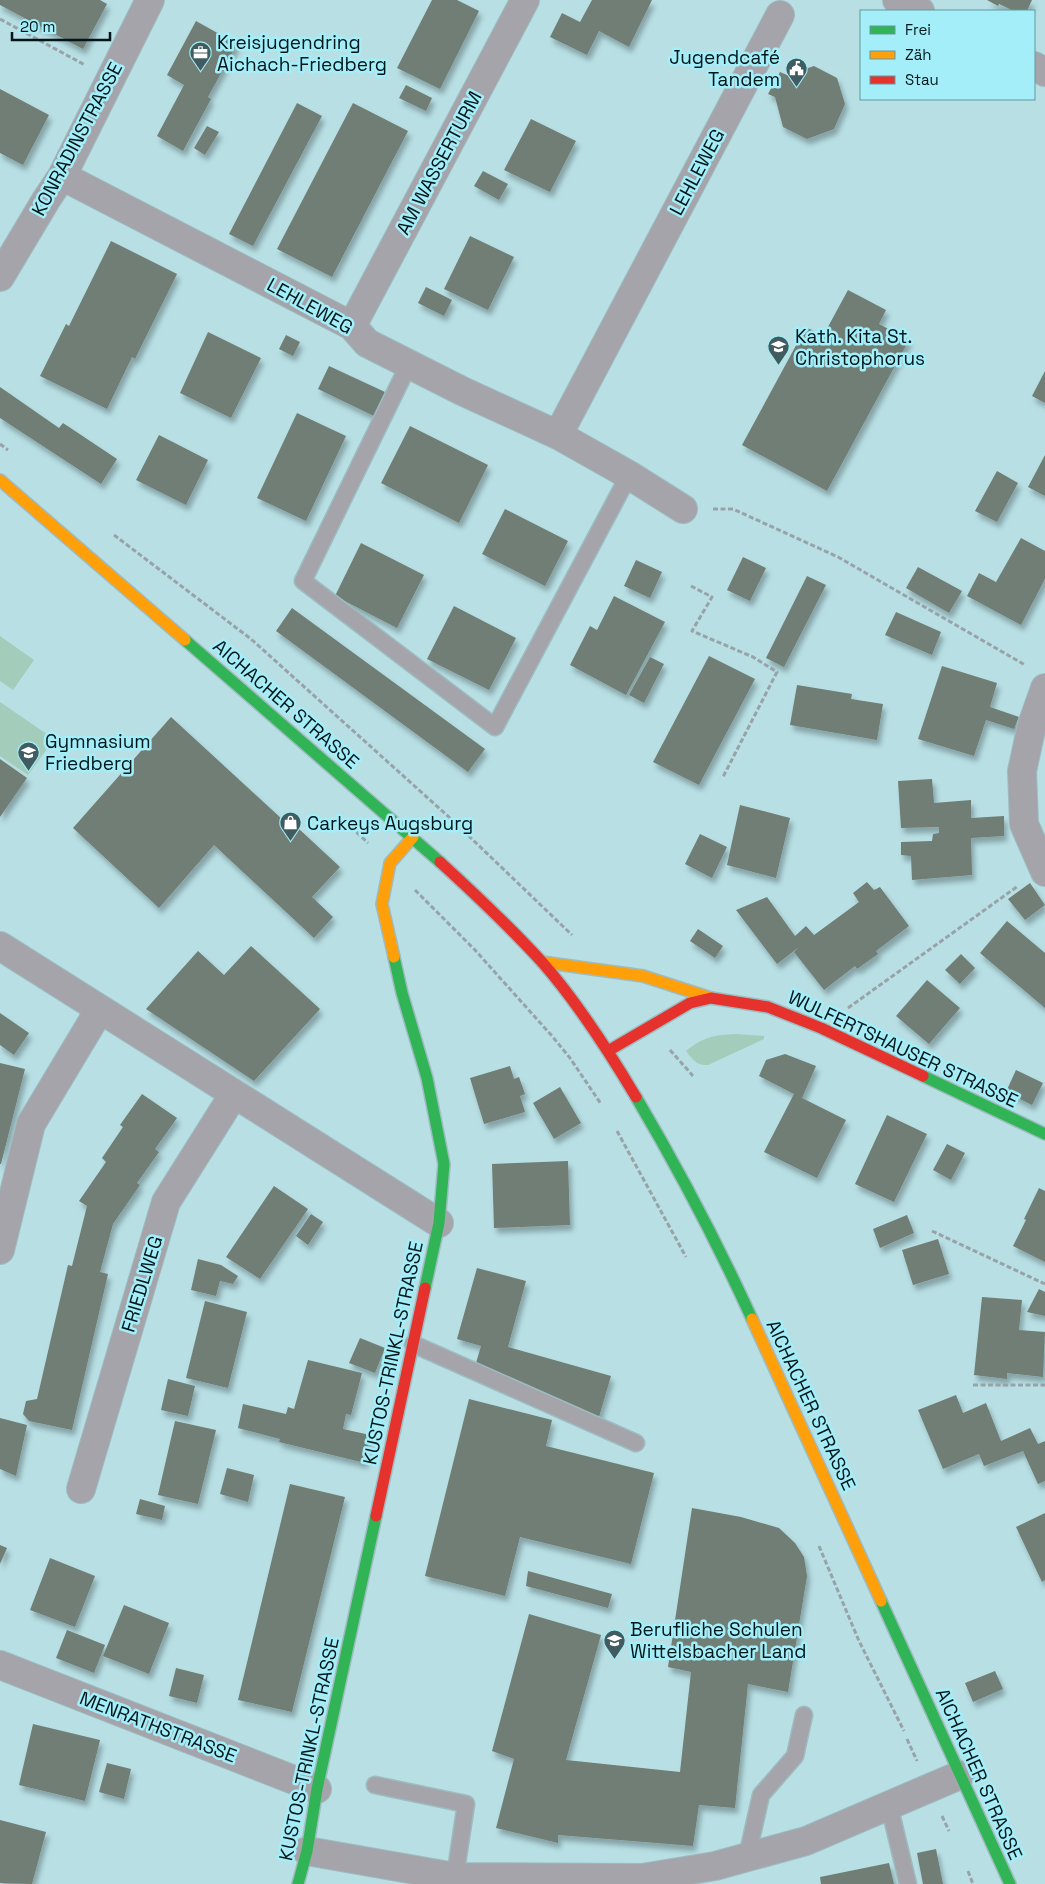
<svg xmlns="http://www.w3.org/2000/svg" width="1045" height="1884" font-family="'Space Grotesk',sans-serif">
  <defs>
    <filter id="shadow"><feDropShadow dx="3" dy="5.5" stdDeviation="2.5" flood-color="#0004"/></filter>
  </defs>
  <rect width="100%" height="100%" fill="#b7dfe4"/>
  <path fill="#a4ccba" d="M0 636 34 660 13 690 0 681Z
    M0 702 54 739 28 775 0 756Z
    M736 1034 764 1036V1039L708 1065C697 1066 693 1060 686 1051 704 1037 713 1035 736 1034Z"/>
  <path fill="#707e74" filter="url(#shadow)" d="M0 0H100L107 4 83 49 0 5Z
    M432 0H457L479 11 440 89 397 68Z
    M592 0H652L629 47 599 31 587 55 550 37 562 13 580 22Z
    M987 0H1032L1027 11H1014L999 4 998 6Z
    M196 21 237 44 208 97 211 99 183 151 157 136 184 85 167 75Z
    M814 66 837 78 845 104 834 129 807 139 783 127 775 97 768 94 780 72 787 75Z
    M406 85 432 98 426 111 399 98Z
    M0 89 49 115 23 165 0 153Z
    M297 103 322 116 253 246 229 234Z
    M353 103 408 131 332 277 277 249Z
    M531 119 576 141 550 192 504 170Z
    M207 126 219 132 205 155 194 148Z
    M483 171 508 184 499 200 474 186Z
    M470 236 514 257 488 310 444 289Z
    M111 241 177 274 135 359 132 357 107 409 40 376 66 324 69 326Z
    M426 287 452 300 444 316 418 303Z
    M848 290 886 310 879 324 909 340 827 491 742 445 806 327 823 336Z
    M208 332 261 358 231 418 180 393Z
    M286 335 300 342 293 356 279 349Z
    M329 366 385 392 374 416 318 389Z
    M1045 371V403L1032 396Z
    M0 387 59 428 63 423 117 459 101 484 0 418Z
    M297 413 346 436 306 521 257 498Z
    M410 426 488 465 459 523 381 483Z
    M159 435 208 460 186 505 136 480Z
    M1045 455V496L1028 487Z
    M997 471 1018 483 997 522 975 511Z
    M505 509 568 541 545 586 482 554Z
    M1021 538 1045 551V579L1021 625 967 596 979 573 996 582Z
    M361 543 424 575 397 628 335 596Z
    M743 557 766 568 750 601 727 590Z
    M636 560 662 572 650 598 624 586Z
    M918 567 962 591 949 613 906 588Z
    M807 576 826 585 784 667 766 658Z
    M614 596 665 622 626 695 570 665 590 626 597 630Z
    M454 606 516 638 489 690 427 659Z
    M292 608 485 749 468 772 276 631Z
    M896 612 941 632 932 655 885 635Z
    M709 656 755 679 699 785 653 762Z
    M650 657 664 664 644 703 629 695Z
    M942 666 997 683 990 707 1019 717 1014 729 986 720 974 756 918 739Z
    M797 685 852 694 851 699 883 704 877 740 790 725Z
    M171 717 296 832 299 829 340 867 312 897 333 917 314 938 214 845 159 908 73 828Z
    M0 759 27 778 0 817Z
    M932 779 934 803 971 800V818L1004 816V836L971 838 972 875 912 880 911 856 901 855V842L932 841 933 834 939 833V827L901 828 898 781Z
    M740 805 790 818 776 878 727 865Z
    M700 834 727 847 712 878 685 864Z
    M867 882 874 890 880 887 909 926 876 951 878 954 857 969 855 966 824 990 794 952 799 947 777 964 736 910 767 897 795 936 806 926 814 935 859 902 853 893Z
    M1030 883 1045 905 1025 920 1008 899Z
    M1007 921 1045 953V1008L980 953Z
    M698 929 723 946 715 958 690 941Z
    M251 946 320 1009 254 1081 146 1009 198 951 224 975Z
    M961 954 975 968 960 984 945 970Z
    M927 980 960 1008 929 1044 896 1016Z
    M0 1013 29 1033 14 1055 0 1045Z
    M785 1054 816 1066 802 1098 846 1120 817 1178 764 1152 794 1094 759 1076 766 1060Z
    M0 1063 25 1069 1 1164H0Z
    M510 1066 514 1079 519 1077 525 1094 520 1096 525 1112 484 1124 470 1078Z
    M1016 1070 1043 1083 1032 1105 1006 1092Z
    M560 1087 581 1123 554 1139 533 1103Z
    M142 1094 177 1118 155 1149 159 1152 137 1183 140 1185 113 1224 100 1272 108 1274 72 1430 29 1421 23 1414 26 1401 37 1399 68 1265 72 1266 87 1206 79 1201 106 1162 102 1158 123 1127 120 1125Z
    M887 1115 927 1134 894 1202 855 1184Z
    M947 1144 965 1153 951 1180 933 1170Z
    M568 1161 570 1225 494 1228 492 1164Z
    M274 1186 308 1209 260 1279 226 1257Z
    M1039 1188 1045 1191V1262L1013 1246 1026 1220 1024 1219Z
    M311 1214 323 1222 308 1245 296 1236Z
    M907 1215 914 1233 880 1248 873 1229Z
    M938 1239 949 1274 913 1285 902 1250Z
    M198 1259 221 1265 238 1276 233 1284 220 1281 216 1296 191 1290Z
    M477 1268 526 1281 508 1347 611 1376 599 1417 476 1363 481 1346 457 1339Z
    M1039 1289 1045 1292V1316L1027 1312Z
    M982 1297 1022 1300 1019 1330 1045 1332 1043 1377 1007 1373V1379L974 1375Z
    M205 1301 247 1312 228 1388 186 1378Z
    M360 1338 385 1348 375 1373 349 1363Z
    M308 1360 362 1373 351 1415 346 1414 343 1429 370 1435 365 1463 279 1442 280 1439 238 1428 243 1404 286 1414 288 1407 294 1409Z
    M168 1379 195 1386 188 1416 161 1410Z
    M956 1395 963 1413 986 1403 1001 1441 1030 1428 1038 1444 1045 1441V1481L1038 1484 1023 1451 984 1466 979 1454 943 1469 918 1410Z
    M469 1399 552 1420 546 1446 654 1473 631 1564 520 1537 505 1596 425 1576Z
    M0 1418 27 1425 16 1476 0 1469Z
    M175 1421 216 1430 198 1504 158 1495Z
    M227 1468 254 1475 248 1502 220 1494Z
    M290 1484 345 1497 292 1712 238 1700Z
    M140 1499 165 1506 162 1520 136 1514Z
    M692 1508 741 1517 779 1528 795 1543 804 1557 807 1576 788 1692 748 1684 735 1808 699 1805 693 1846 558 1835V1843L496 1828 514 1759 492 1751 529 1614 601 1635 566 1760 680 1772 691 1672 668 1667Z
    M1045 1513V1580L1042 1582 1016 1527Z
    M0 1545 7 1548 0 1564Z
    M50 1558 95 1576 75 1627 30 1610Z
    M528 1571 612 1594 608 1608 526 1586Z
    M124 1605 169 1623 149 1674 103 1656Z
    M67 1630 105 1645 94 1673 56 1658Z
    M176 1668 204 1675 197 1703 169 1696Z
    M995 1671 1003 1689 973 1702 965 1683Z
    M33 1724 100 1740 85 1801 19 1785Z
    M107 1763 131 1769 124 1799 99 1792Z
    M0 1820 46 1832 32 1884 0 1883Z
    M936 1849 943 1884H923L917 1853Z
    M889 1863 894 1884H821L820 1877Z"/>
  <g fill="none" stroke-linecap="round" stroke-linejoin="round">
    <defs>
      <path id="lane" d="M409 364 303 581 495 727 629 475
        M413 1344 636 1443
        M375 1785 466 1804 455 1877
        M889 1805 908 1884
        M747 1857 761 1795 795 1756 804 1715"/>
      <path id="street" d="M897 0 920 11
        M1034 66 1045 72
        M62 176 352 326 367 343 462 391 558 435 629 475 683 509
        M0 277 46 200 62 176 150 0
        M352 326 525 0
        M558 435 780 15
        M1045 688 1032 725 1022 771 1024 824 1045 872
        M0 946 439 1223
        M0 1250 31 1124 100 1009
        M81 1489 166 1202 234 1094
        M0 1665 317 1789
        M307 1851 455 1877 642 1878 715 1866 806 1841 960 1775"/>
      <path id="fast" d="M185 640 440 862
        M394 957 402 993 427 1078 444 1164 439 1223 425 1288
        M923 1076 1045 1134
        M636 1097C679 1170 717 1242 752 1319
        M881 1601 1010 1884
        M298 1884 307 1851 317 1789 376 1516"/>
      <path id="slow" d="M0 480 185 640
        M394 957 382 904 390 863 413 837
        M542 962 643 976 711 998
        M752 1319 881 1601"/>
      <path id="jam" d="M440 862C475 894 510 927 542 962 578 1003 608 1050 636 1097
        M608 1051 690 1003 711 998 768 1007 821 1028 923 1076
        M376 1516 425 1288"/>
    </defs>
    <use href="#lane" stroke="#9dbcc0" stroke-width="19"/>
    <use href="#street" stroke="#9dbcc0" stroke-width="30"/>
    <use href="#fast" stroke="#9dbcc0" stroke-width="14"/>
    <use href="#slow" stroke="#9dbcc0" stroke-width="14"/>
    <use href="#jam" stroke="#9dbcc0" stroke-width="14"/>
    <path stroke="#97a3a8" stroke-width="3" stroke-dasharray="5 2.5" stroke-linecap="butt" d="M0 19 85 65
      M0 444 8 450
      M713 509H733L838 557 1025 665
      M114 535 251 639 449 817 572 935
      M691 586 712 597 692 631 753 657 777 672 723 777
      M351 827 368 843
      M415 890 475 950 552 1036 570 1058 601 1104
      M848 1008 1018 886
      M670 1050 693 1076
      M617 1131 686 1257
      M932 1231 1045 1284
      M973 1385H1045
      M819 1546 859 1641 904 1731
      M907 1739 917 1761
      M942 1816 949 1831
      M968 1871 973 1884"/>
    <use href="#lane" stroke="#a4a4aa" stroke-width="16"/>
    <use href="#street" stroke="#a4a4aa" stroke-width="28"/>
    <use href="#fast" stroke="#30b455" stroke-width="11"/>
    <use href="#slow" stroke="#ff9f0a" stroke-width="11"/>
    <use href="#jam" stroke="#e5322d" stroke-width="11"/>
  </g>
  <defs>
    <symbol id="office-pin" viewBox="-11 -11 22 30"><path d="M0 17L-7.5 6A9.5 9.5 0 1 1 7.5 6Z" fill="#415c60" stroke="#a3eef8"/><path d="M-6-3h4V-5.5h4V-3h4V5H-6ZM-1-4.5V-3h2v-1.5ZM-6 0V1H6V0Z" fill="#fff"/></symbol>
    <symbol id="civic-pin" viewBox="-11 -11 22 30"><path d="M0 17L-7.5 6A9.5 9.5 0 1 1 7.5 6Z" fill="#415c60" stroke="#a3eef8"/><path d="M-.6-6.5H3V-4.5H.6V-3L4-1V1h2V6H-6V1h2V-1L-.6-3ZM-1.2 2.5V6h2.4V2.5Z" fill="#fff"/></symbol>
    <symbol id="school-pin" viewBox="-11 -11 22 30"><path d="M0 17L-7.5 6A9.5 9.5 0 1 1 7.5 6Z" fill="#415c60" stroke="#a3eef8"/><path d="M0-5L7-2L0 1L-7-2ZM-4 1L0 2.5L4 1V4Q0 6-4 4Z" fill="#fff"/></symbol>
    <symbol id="shop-pin" viewBox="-11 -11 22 30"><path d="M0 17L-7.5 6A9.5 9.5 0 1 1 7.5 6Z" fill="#415c60" stroke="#a3eef8"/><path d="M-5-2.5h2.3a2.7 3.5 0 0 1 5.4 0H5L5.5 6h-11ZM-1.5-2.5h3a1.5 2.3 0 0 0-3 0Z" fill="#fff"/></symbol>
  </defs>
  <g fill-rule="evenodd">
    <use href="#office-pin" x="188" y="40" width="25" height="34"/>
    <use href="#civic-pin" x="784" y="56" width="25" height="34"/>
    <use href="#school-pin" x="766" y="334" width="25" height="34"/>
    <use href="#school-pin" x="16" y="740" width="25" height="34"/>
    <use href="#shop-pin" x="278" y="810" width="25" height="34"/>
    <use href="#school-pin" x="602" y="1628" width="25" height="34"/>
  </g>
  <g text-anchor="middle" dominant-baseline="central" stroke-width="5" stroke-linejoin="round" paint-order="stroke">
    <g font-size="19" fill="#011619" stroke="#a3eef8" text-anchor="start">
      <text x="217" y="42">Kreisjugendring<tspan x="217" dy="22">Aichach-Friedberg</tspan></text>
      <text x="780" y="57" text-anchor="end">Jugendcafé<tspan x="780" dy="22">Tandem</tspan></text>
      <text x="795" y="336">Kath. Kita St.<tspan x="795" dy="22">Christophorus</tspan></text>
      <text x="45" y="741">Gymnasium<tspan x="45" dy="22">Friedberg</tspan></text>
      <text x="307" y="823">Carkeys Augsburg</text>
      <text x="630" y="1629">Berufliche Schulen<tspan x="630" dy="22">Wittelsbacher Land</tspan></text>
    </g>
    <g font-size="19" fill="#011619" stroke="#a3eef8">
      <text transform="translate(77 139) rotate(-62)">KONRADINSTRASSE</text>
      <text transform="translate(439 163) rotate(-62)">AM WASSERTURM</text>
      <text transform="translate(697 172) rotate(-62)">LEHLEWEG</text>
      <text transform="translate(310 306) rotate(29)">LEHLEWEG</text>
      <text transform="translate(286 704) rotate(41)">AICHACHER STRASSE</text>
      <text transform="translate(903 1049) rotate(25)">WULFERTSHAUSER STRASSE</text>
      <text transform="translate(142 1284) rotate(-73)">FRIEDLWEG</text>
      <text transform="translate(393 1353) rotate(-78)">KUSTOS-TRINKL-STRASSE</text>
      <text transform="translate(811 1405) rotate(65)">AICHACHER STRASSE</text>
      <text transform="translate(158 1727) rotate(21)">MENRATHSTRASSE</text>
      <text transform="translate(309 1749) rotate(-78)">KUSTOS-TRINKL-STRASSE</text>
      <text transform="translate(979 1774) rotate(66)">AICHACHER STRASSE</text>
    </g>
  </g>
  <rect x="860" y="10" width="175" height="90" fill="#a3eef8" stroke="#62989f"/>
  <rect x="870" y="26" width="25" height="8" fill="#30b455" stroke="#62989f"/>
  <text x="905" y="35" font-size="15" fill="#011619">Frei</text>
  <rect x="870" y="51" width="25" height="8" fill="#ff9f0a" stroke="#62989f"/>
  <text x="905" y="60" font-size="15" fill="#011619">Zäh</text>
  <rect x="870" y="76" width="25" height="8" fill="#e5322d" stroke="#62989f"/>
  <text x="905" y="85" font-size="15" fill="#011619">Stau</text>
  <path d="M12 32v8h98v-8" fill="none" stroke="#011619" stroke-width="2.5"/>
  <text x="20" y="32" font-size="15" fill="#011619" stroke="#a3eef8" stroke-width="4" paint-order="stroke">20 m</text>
</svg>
